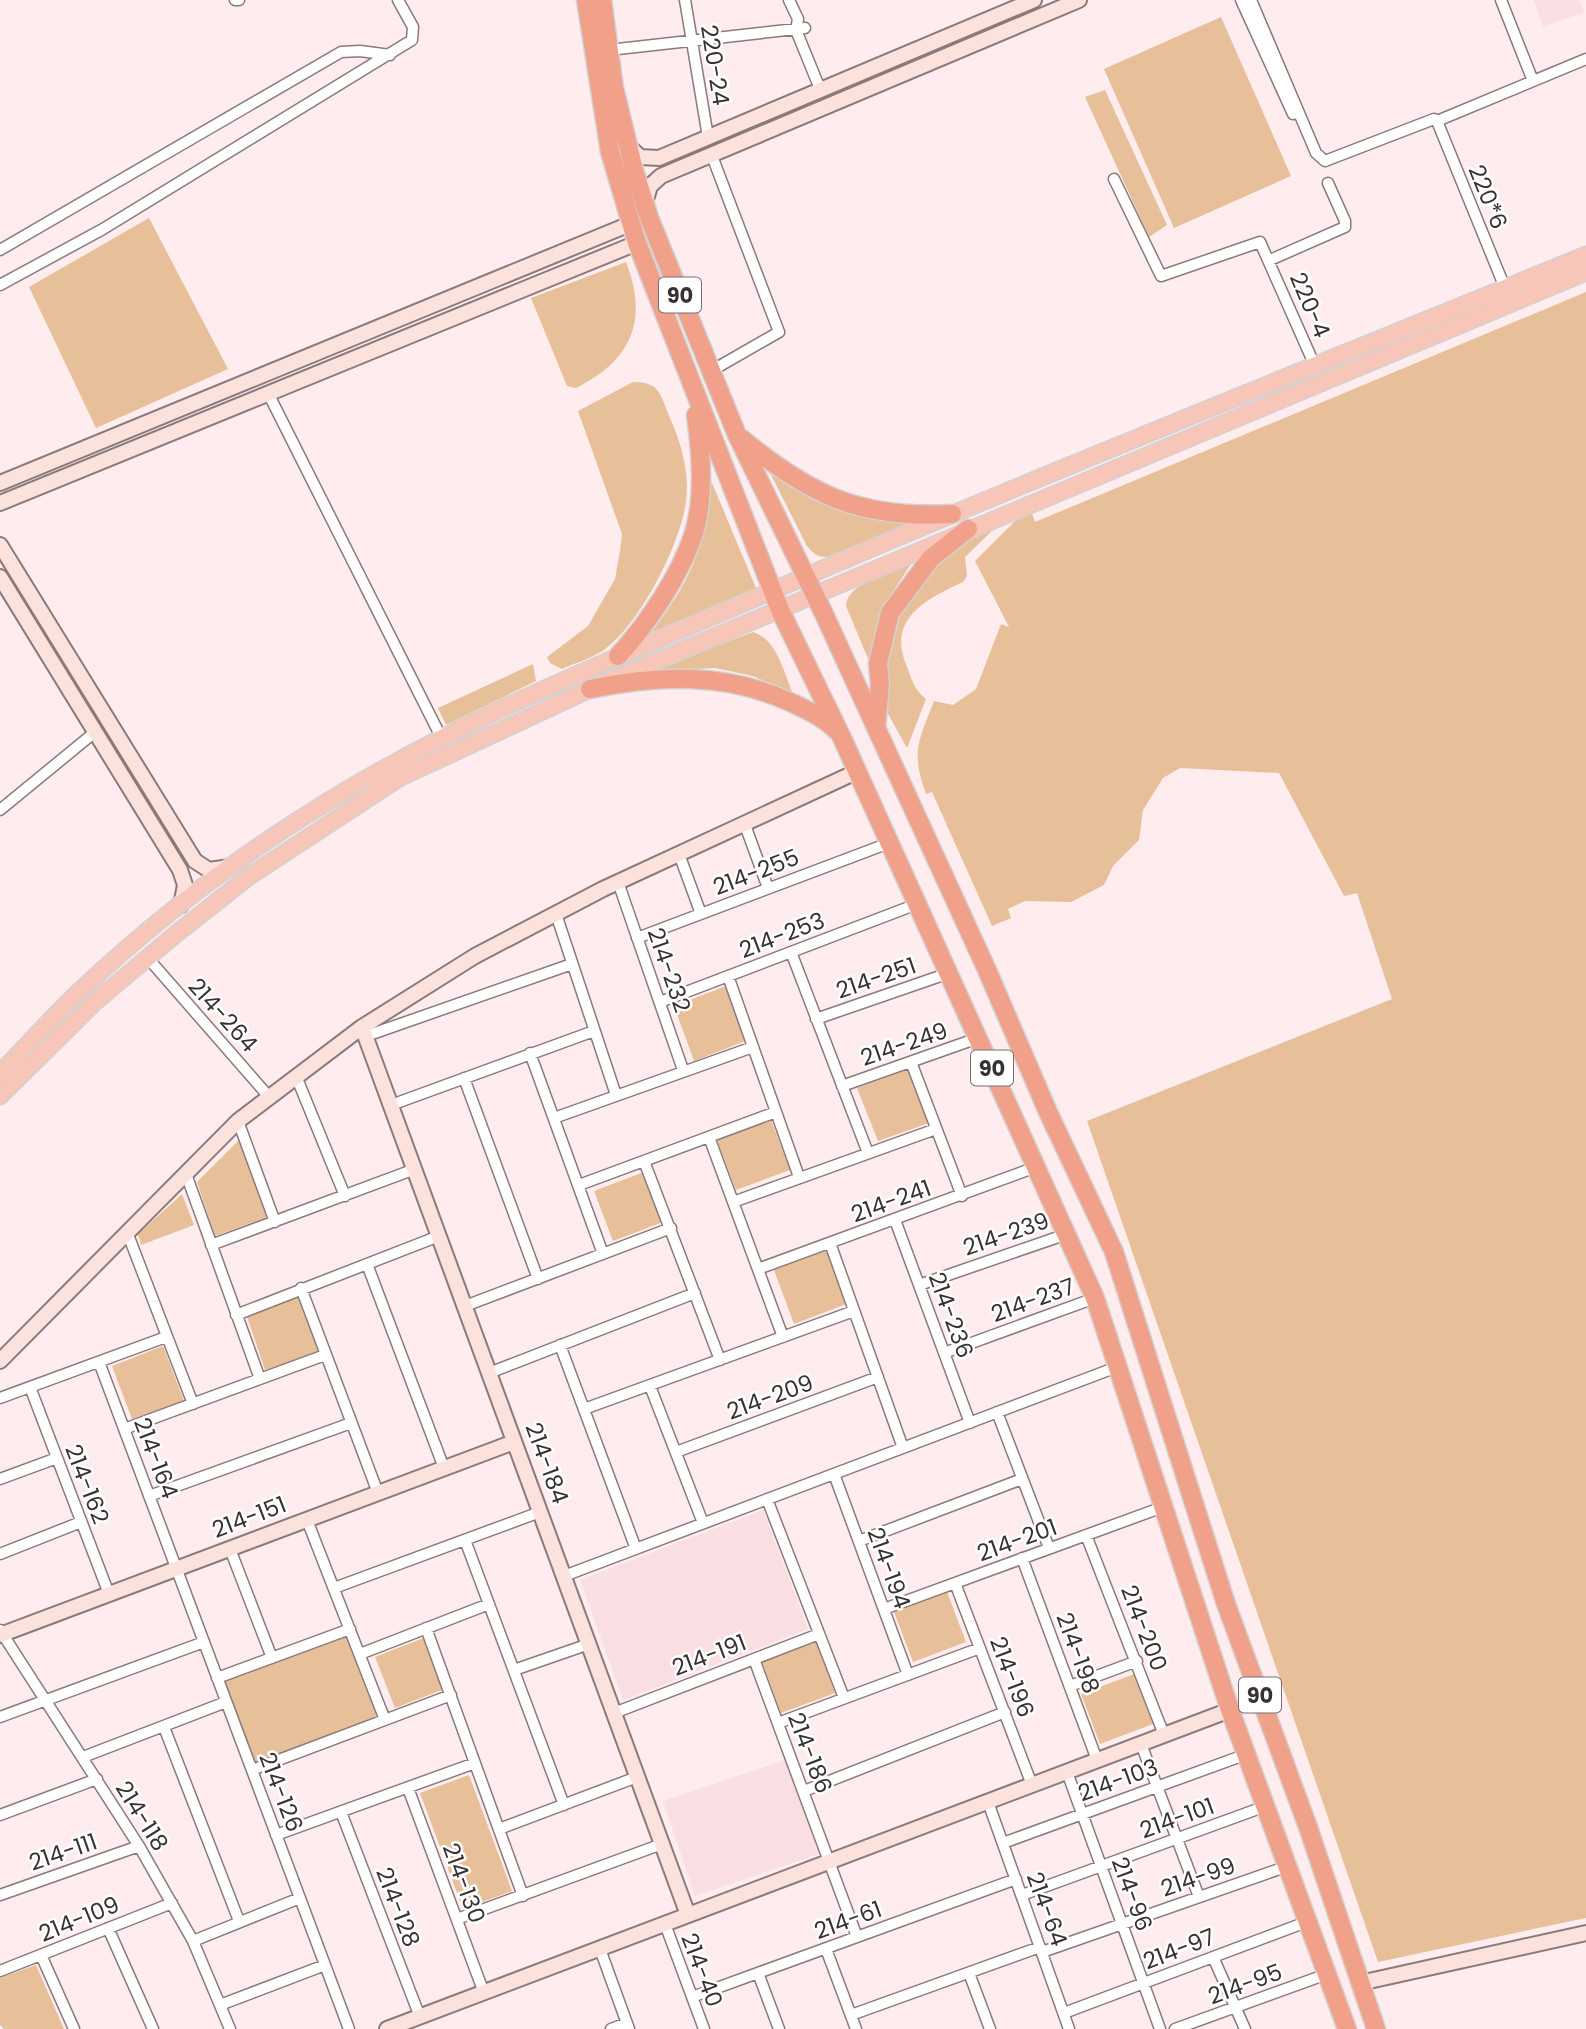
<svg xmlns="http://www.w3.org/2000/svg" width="1586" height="2029" font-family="Poppins,sans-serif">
  <rect width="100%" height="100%" fill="#ffecef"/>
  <path fill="#f9dee2" d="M1534 0H1579L1584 12 1543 27Z
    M763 1510 808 1629 623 1700 580 1580Z
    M785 1760 819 1854 695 1896 663 1801Z"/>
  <path fill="#e7c099" d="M1221 17 1291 176 1174 228 1104 69Z
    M1105 90 1167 225 1149 237 1085 97Z
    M149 218 228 369 96 428 29 287Z
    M626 262C649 321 631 361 576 388L567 386 531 298Z
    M1586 292V1918L1378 1962 1087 1121 1392 999 1357 893 1344 896 1279 773 1180 768 1163 778 1143 810 1139 840 1113 866 1104 885 1071 902 1025 901 1008 909 1011 918 992 926 932 792 926 794C911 752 918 742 934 701L953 705 976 689 1001 624 1009 627 975 561 1018 518 1032 513 1035 522Z
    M633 382C661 382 660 395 670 418 681 443 690 473 686 501 681 543 640 624 605 649 593 658 575 663 562 669L550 663 547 657 588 626 615 579 620 551 622 534 578 411Z
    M707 471 756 588 649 636C693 576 708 547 707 471Z
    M769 471C828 509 847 518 918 523L833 558C821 557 814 556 807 546Z
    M998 525 965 557 967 576 963 582C926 599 886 619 907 667 912 680 915 691 926 699L907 748 882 703 886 645 899 607 959 539Z
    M911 564 881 610 869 661 846 606C847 582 892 572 911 564Z
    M753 632C777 639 784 673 793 694L753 676 715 668 647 672Z
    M533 664 536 681 446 725 438 708Z
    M726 986 748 1040 694 1061 674 1006Z
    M910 1069 929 1123 878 1141 857 1088Z
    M771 1120 790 1170 736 1190 717 1140Z
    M240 1139 270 1216 215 1236 197 1182Z
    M644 1172 663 1222 613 1241 594 1191Z
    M182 1194 194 1225 141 1245 138 1234Z
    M828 1250 849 1303 794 1324 774 1270Z
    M300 1296 319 1352 265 1370 247 1317Z
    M163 1346 184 1401 132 1419 112 1366Z
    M947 1592 966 1642 913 1662 894 1612Z
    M350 1629 385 1720 252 1770 217 1678Z
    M426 1637 447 1688 395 1708 375 1657Z
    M816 1642 835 1693 781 1713 762 1662Z
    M1134 1674 1153 1724 1100 1744 1081 1694Z
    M469 1775 512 1891 463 1909 420 1793Z
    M36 1965 64 2029H4L0 2025V1978Z"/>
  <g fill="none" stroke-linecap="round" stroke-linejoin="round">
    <defs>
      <path id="street" d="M235 0H239
        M685 0 708 137
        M789 0 798 19 796 30 818 84
        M1241 0 1293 114
        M1251 0 1316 153 1325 161 1434 119 1437 121 1586 59
        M1501 0 1533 81
        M609 50 805 28
        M1437 121 1505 288
        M1114 179 1161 276 1260 242 1315 366
        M0 250 341 52 360 51 390 55
        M1270 260 1345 227V221L1328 183
        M0 285 103 229 412 40 413 27 398 0
        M711 371 779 332 712 156
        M268 393 442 739
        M0 810 95 732
        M745 825 768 888
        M679 854 701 914
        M618 882 683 1070
        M556 914 616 1095
        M637 938 889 843
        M791 952 868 1153
        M147 957 270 1098
        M728 976 799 1177
        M660 1002 917 904
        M816 1019 949 973
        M366 1036 572 964
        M530 1053 603 1254
        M911 1062 962 1196
        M296 1076 345 1196
        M464 1078 538 1279
        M842 1086 978 1038
        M391 1105 594 1031
        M554 1118 753 1047
        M238 1121 275 1222
        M709 1137 783 1337
        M644 1161 720 1360
        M186 1174 260 1379
        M579 1185 776 1112
        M733 1202 936 1129
        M895 1220 970 1423
        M127 1232 193 1404
        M830 1243 903 1448
        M211 1245 415 1169
        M367 1264 444 1468
        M758 1269 1036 1167
        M919 1285 1067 1234
        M301 1288 378 1493
        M465 1306 671 1228
        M236 1315 439 1236
        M560 1345 636 1549
        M944 1353 1095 1298
        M99 1362 349 2029
        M489 1373 695 1293
        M650 1386 703 1523
        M30 1387 109 1594
        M0 1398 166 1337
        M584 1409 854 1311
        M997 1412 1049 1548
        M124 1429 325 1355
        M676 1452 878 1377
        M834 1474 908 1675
        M0 1479 57 1458
        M149 1496 351 1423
        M767 1499 844 1698
        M307 1520 385 1720
        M1086 1535 1164 1735
        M465 1540 564 1805
        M859 1541 1022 1479
        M230 1549 272 1658
        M0 1554 81 1522
        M1022 1558 1097 1760
        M564 1576 1117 1367
        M955 1583 1032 1785
        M334 1588 540 1512
        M884 1609 1163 1507
        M426 1628 523 1896
        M0 1630 139 1846 193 1941 230 2029
        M360 1654 489 1604
        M754 1659 857 1937
        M514 1670 589 1644
        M217 1678 350 1629
        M1070 1686 1137 1661
        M614 1713 819 1634
        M0 1717 204 1642
        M778 1723 980 1648
        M164 1727 239 1921
        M1141 1744 1199 1897
        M83 1757 226 1702
        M252 1770 451 1695
        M1067 1772 1160 2029
        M408 1788 484 1993
        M804 1791 1005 1712
        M988 1802 1069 2029
        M341 1812 420 2017
        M0 1815 97 1779
        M499 1829 637 1777
        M276 1835 475 1763
        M1003 1843 1247 1754
        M0 1895 139 1846
        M1022 1895 1266 1806
        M457 1919 662 1844
        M665 1924 704 2029
        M108 1928 153 2029
        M193 1941 300 1898
        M600 1949 629 2029
        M826 1949 856 2029
        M1042 1952 1288 1866
        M41 1955 74 2029
        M1213 1957 1245 2029
        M0 1971 172 1903
        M758 1973 779 2029
        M969 1973 990 2029
        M692 1997 1016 1879
        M220 2005 325 1965
        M1064 2013 1309 1921
        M851 2015 1040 1947
        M611 2029 627 2023
        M1175 2029 1327 1974"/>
      <path id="secondary" d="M628 146 640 157 659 158 1034 0
        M645 203 650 186 661 176 1079 0
        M0 483 630 224
        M0 503 637 243
        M0 545 195 861 209 870 230 867
        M0 577 180 870 185 885 181 905
        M362 1027 688 1915
        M0 1361 238 1121 362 1027 475 956 603 889 856 772
        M0 1635 514 1442
        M1360 1983 1586 1933
        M387 2029 1230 1710"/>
      <path id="primary" d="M0 1073C28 1045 54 1015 82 989 152 923 230 863 311 812 454 721 612 660 767 593 1038 476 1313 367 1586 255
        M0 1096 96 1001 176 934 248 877 399 778 590 689 1586 272"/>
      <path id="highway" d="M586 0 610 152 637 243 780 610 843 740 1095 1298 1230 1710 1347 2029
        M602 0 614 88 635 174 650 220 737 435 824 614 987 970 1048 1112 1114 1252 1226 1604 1308 1827 1376 2029
        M742 439C811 496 861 519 952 514
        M618 656C648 623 680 576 694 533 705 496 701 452 696 415
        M590 689C659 675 724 672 790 702 807 710 823 717 836 730
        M876 728 880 684 878 663 890 613 931 558 968 529"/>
    </defs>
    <use href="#street" stroke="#8a7a7c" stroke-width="13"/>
    <use href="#secondary" stroke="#8a7a7c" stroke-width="18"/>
    <use href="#primary" stroke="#d3d2d2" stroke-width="19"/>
    <use href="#highway" stroke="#d3d2d2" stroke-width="21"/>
    <use href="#street" stroke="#fff" stroke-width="10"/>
    <use href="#secondary" stroke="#fbe2dc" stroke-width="14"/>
    <use href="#primary" stroke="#f7c6b8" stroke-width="16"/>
    <use href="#highway" stroke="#f1a089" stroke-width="18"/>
  </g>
  <g text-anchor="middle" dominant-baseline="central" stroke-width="5" stroke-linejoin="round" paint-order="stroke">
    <g fill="#fff" stroke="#746f70" stroke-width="2">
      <rect x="659" y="277.5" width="42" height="35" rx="5"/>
      <rect x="971" y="1050.5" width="42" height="35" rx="5"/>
      <rect x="1239" y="1677.5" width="42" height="35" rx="5"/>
    </g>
    <g font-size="21" font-weight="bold" fill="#383132">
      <text x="680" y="295">90</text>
      <text x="992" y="1068">90</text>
      <text x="1260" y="1695">90</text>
    </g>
    <g font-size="23" fill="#383132" stroke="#fff">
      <text transform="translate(715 65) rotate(81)">220-24</text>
      <text transform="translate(1488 197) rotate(68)">220*6</text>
      <text transform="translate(1310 305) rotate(67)">220-4</text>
      <text transform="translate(756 872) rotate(-21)">214-255</text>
      <text transform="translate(782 935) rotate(-21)">214-253</text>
      <text transform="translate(669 970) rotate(71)">214-232</text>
      <text transform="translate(876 978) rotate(-19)">214-251</text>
      <text transform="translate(223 1015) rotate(48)">214-264</text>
      <text transform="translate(904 1044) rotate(-19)">214-249</text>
      <text transform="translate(891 1201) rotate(-20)">214-241</text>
      <text transform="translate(1006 1234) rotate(-19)">214-239</text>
      <text transform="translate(1033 1300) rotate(-20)">214-237</text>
      <text transform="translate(951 1315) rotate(70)">214-236</text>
      <text transform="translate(770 1397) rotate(-20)">214-209</text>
      <text transform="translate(156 1458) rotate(69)">214-164</text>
      <text transform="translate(547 1463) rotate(70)">214-184</text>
      <text transform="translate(87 1484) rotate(69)">214-162</text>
      <text transform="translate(249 1517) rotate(-21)">214-151</text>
      <text transform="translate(1017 1540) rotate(-20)">214-201</text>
      <text transform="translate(889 1568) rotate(70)">214-194</text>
      <text transform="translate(1144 1628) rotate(69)">214-200</text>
      <text transform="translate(1078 1653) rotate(70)">214-198</text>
      <text transform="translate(709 1655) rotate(-21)">214-191</text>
      <text transform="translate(1012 1677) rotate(69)">214-196</text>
      <text transform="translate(810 1753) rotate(69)">214-186</text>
      <text transform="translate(1118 1780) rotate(-20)">214-103</text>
      <text transform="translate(281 1792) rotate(69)">214-126</text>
      <text transform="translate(142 1816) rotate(58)">214-118</text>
      <text transform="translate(1177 1818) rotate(-20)">214-101</text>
      <text transform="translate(63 1852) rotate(-19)">214-111</text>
      <text transform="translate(1198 1877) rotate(-19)">214-99</text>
      <text transform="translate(464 1883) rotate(70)">214-130</text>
      <text transform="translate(1132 1894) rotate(70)">214-96</text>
      <text transform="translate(398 1907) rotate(69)">214-128</text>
      <text transform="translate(1047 1909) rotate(70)">214-64</text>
      <text transform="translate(79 1919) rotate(-22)">214-109</text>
      <text transform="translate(848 1920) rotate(-20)">214-61</text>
      <text transform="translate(1179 1949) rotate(-21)">214-97</text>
      <text transform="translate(702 1970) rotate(69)">214-40</text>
      <text transform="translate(1245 1984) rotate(-20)">214-95</text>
    </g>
  </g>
</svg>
